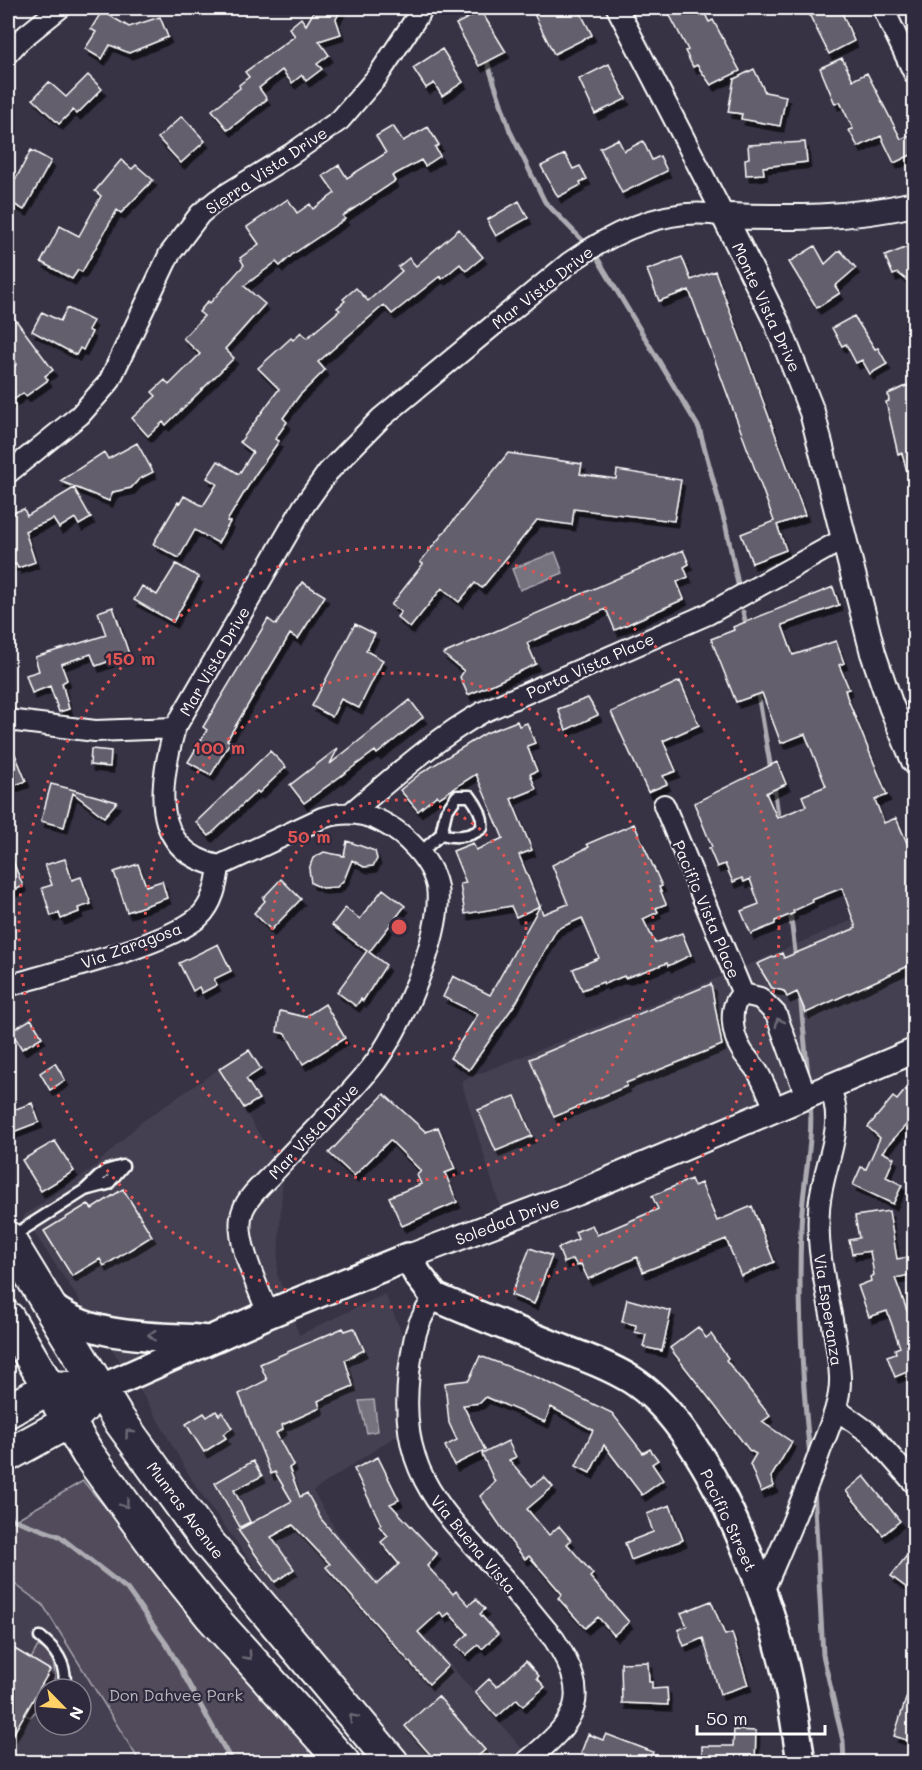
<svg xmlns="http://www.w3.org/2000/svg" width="922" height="1770" font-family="Mali,sans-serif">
  <defs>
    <filter id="shadow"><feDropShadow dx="3.5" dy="6" stdDeviation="0" flood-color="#0009"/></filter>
  </defs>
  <rect width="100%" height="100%" fill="#373345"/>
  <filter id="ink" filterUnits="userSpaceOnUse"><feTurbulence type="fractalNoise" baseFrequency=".0167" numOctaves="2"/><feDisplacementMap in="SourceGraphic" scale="12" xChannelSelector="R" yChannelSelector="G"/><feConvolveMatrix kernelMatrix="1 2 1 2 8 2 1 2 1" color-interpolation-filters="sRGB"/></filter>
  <g filter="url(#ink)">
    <path fill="#444051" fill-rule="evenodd" d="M914 894V1055L501 1210 461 1081 720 977Z
      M219 1069 283 1173 277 1274 299 1335 385 1294 404 1338 397 1435 313 1491 337 1532 533 1762H412L304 1635 195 1485 148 1403 23 1216 93 1168 140 1123Z
      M8 1579 43 1605 140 1762H8ZM45 1689H81V1725H45Z"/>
    <path fill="#514c5c" stroke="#a8a6ae" stroke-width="1.5" d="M83 1481 302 1740 324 1762H140L43 1605 8 1579V1524Z
      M38 1646C55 1652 57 1673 53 1689H45V1702L30 1717 24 1714 50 1670 31 1659Z"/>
    <path fill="#76737f" stroke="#adabb2" stroke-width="1.5" d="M555 552 563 573 520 590 512 569Z
      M374 1400 378 1431 367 1433 359 1401Z"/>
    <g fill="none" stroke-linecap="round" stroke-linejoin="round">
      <path stroke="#adabb2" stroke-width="5" d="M472 8 475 21
        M485 55 510 131 545 202 587 245
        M593 251 699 428 726 527 738 584
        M743 612 747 628
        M757 687 771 770
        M774 785 779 823
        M790 910 796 960
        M800 993 808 1076
        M810 1101C814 1143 802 1185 801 1228 798 1304 802 1380 810 1456
        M814 1489 823 1655 843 1741 844 1762
        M8 1512 12 1519 59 1536 127 1589 167 1645 232 1762"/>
    </g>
    <path fill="#635f6d" stroke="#fff" stroke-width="1.5" filter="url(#shadow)" d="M316 8H342L336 19 341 34 319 41 329 55 317 64 322 69 306 81 302 75 292 83 282 70 259 88 267 99 228 130 212 110 240 88 239 85 249 77 245 72 295 36 289 28 301 18 306 25Z
      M531 8H578L592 35 554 54Z
      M666 8H702L709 22 713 20 740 71 711 85 697 65 693 67 685 51 688 50Z
      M806 8H840L854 41 829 54Z
      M102 11 129 27 160 17 168 37 129 53 110 45 102 59 85 49 96 32 91 29Z
      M481 11 506 52 479 66 456 24Z
      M442 49 463 82 442 96 434 83 426 88 413 68Z
      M842 58 853 80 867 73 901 139 915 133V153L894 163 881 136 858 147 849 130 853 129 840 102 835 104 820 68Z
      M609 64 626 99 595 114 579 79Z
      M754 69 765 92 786 96 780 126 741 119 742 114 728 112 734 79Z
      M88 75 102 89 77 114 73 110 59 124 33 99 49 82 66 97Z
      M182 116 205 141 181 163 158 138Z
      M393 126 403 141 428 127 439 145 435 147 440 156 425 166 421 160 392 176 395 181 343 216 345 219 293 254 280 266 276 262 244 286 265 304 225 349 234 358 166 425 163 422 148 436 132 418 156 396 152 392 165 380 169 385 200 354 183 338 204 316 199 312 208 301 210 303 244 265 240 258 259 244 247 227 288 199 297 213 310 204 313 209 335 193 323 176 339 165 347 178 386 153 376 136Z
      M618 139 624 151 643 141 652 160 660 156 667 171 622 193 600 148Z
      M805 142 807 162 763 167 764 174 746 175 745 159 749 158 748 145Z
      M31 150 51 161 24 210 8 201V194Z
      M565 154 573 169 580 166 587 179 580 182 581 185 558 197 541 166Z
      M121 160 132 169 136 165 153 180 121 213 117 210 82 272 78 270 72 279 41 262 60 226 79 236 101 196 95 191Z
      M519 201 528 218 496 236 487 220Z
      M459 229 483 257 466 271 460 264 442 279 440 276 392 314 384 305 318 362 325 370 299 396 283 418 287 422 275 439 279 441 255 475 227 521 230 522 218 543 195 530 179 558 153 544 178 502 180 503 184 496 203 506 217 484 207 478 218 461 239 474 253 452 240 442 279 389 258 368 291 338 293 340 301 332 307 338 340 310 337 308 345 301 343 299 356 288 368 301 402 271 398 267 409 258 416 266Z
      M915 244V287L898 273 893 275 885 256Z
      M815 246 825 264 840 250 856 268 835 286 840 293 817 308 789 262Z
      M682 257 691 280 715 271 805 515 777 525 786 550 752 563 741 534 774 521 689 290 659 301 647 270Z
      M67 308 93 321 88 330 92 332 83 350 80 348 76 355 32 331 42 312 60 321Z
      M854 316 875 349 878 348 887 364 870 374 862 360 856 363 846 344 842 346 832 328Z
      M15 319 53 370 45 376 48 380 26 396 23 393 8 404V371L17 364 8 351V325Z
      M911 384 915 388V482L910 483 902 453 898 454 886 402 889 401 888 394Z
      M137 443 153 472 139 479 131 488 113 492 109 501 60 481 104 452 108 459Z
      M508 453 582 464 580 474 616 479 617 470 681 480 674 521 574 509 572 525 537 520 482 588 475 583 459 602 442 588 410 628 397 617 401 612 391 605 423 564 420 562Z
      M74 488 91 518 79 525 75 518 59 528 53 519 25 531 35 562 18 568 16 564 8 567V514L24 509 27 516Z
      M683 550 689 564 684 567 688 577 677 582 684 599 615 630 606 609 527 643 536 664 493 684 468 695 460 677 464 671 443 654Z
      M176 564 199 577 173 622 134 600 142 586 157 595Z
      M302 582 325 596 298 639 290 634 227 740 230 742 211 775 188 762 207 730 203 727 268 619 276 625Z
      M833 587 839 605 782 625 793 655 836 641 844 663 839 665 849 689 845 690 847 697 887 795 875 800 884 823 896 818 915 861V963L806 1013 797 992 787 997 784 991 772 988 757 964 782 953 784 958 856 928 842 888 812 900 813 902 793 911 794 913 775 921V924L751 934 741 911 759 904 750 879 744 882 742 878 733 882 725 864 717 867 709 848 712 847 694 803 777 762 786 784 766 793 777 818 806 806 802 796 826 786 805 734 781 743 762 693 736 702 711 639 734 630 733 627Z
      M113 607 129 654 96 666 91 654 61 664 67 680 62 683 69 709 59 712 50 686 32 693 26 675 39 671 35 657 106 635 98 612Z
      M355 624 375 634 366 651 383 660 359 708 341 699 332 717 312 706Z
      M680 681 699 725 663 741 676 771 663 776 667 784 648 792 611 712Z
      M588 698 598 715 566 730 558 709Z
      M410 700 423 717 377 754 375 751 304 803 290 785 338 748 330 764Z
      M517 721 519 726 527 723 535 743 527 746 537 771 530 774 536 789 511 799 532 850 519 855 543 914 568 904 552 865 589 847 587 844 634 824 662 886 659 887 666 904 656 908 658 912 643 919 655 943 682 933 691 955 668 966 667 963 625 978 624 976 604 984 603 982 582 990 573 969 599 958 582 918 557 929 517 1001 469 1070 450 1058 478 1014 443 997 453 976 490 995 540 906 516 917 511 906 465 914 460 884 466 883 453 851 473 843 476 850 503 838 476 774 439 798 437 795 418 811 400 790 421 773 486 733Z
      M8 737 26 781 8 788Z
      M91 749 111 751 110 767 90 765Z
      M270 751 286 767 259 793 257 791 209 836 196 822Z
      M51 784 67 788 117 802 104 817 73 793 64 827 41 821Z
      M347 841 375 851 377 859 373 866 364 867 352 860 344 880 337 887 322 888 311 883 309 869 313 858 324 852 344 856Z
      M8 849 23 886 8 893Z
      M65 859 72 880 81 877 91 904 78 908 79 912 61 919 59 913 51 916 42 888 52 885 45 865Z
      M138 864 146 886 162 881 167 898 127 912 114 872Z
      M281 879 301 899 271 930 254 913 265 901 263 898Z
      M383 889 405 906 369 952 386 965 363 1001 361 999 356 1006 337 992 367 951 332 925 345 908 360 919Z
      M218 944 231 971 214 979 217 985 202 993 199 987 193 991 179 963Z
      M711 984 722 1045 626 1083 627 1086 554 1117 530 1059Z
      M325 1004 345 1038 303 1064 286 1034 277 1032 280 1011 305 1017Z
      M31 1019 42 1037 22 1049 11 1031Z
      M249 1050 261 1069 246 1079 259 1099 244 1108 219 1069Z
      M55 1063 65 1080 50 1090 40 1073Z
      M906 1089 915 1097V1115L882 1152 894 1158 886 1177 902 1185 893 1204 853 1185 861 1167 866 1169 880 1138 868 1127 893 1097 897 1100Z
      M384 1094 426 1132 438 1127 455 1169 445 1173 457 1202 402 1226 389 1197 421 1184 417 1175 421 1171 390 1140 354 1176 329 1153Z
      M515 1096 532 1136 496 1151 478 1110Z
      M32 1103 39 1122 8 1134V1112Z
      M55 1141 74 1171 41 1191 22 1160Z
      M691 1179 694 1186 701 1183 717 1221 752 1206 774 1262 741 1276 726 1239 643 1272 637 1257 588 1279 581 1264 577 1266 573 1259 564 1263 558 1248 578 1239 575 1232 592 1225 597 1235 658 1209 652 1196Z
      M123 1189 152 1236 104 1266 100 1259 72 1276 44 1231 88 1204 92 1209Z
      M889 1211 897 1259 915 1256V1274L895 1278 909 1316 912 1315 915 1322 913 1381 909 1371 895 1377 887 1356 896 1353 895 1349 900 1347 887 1311 869 1317 858 1286 871 1281 870 1277 874 1275 870 1251 852 1254 849 1240 859 1238 855 1216Z
      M530 1248 552 1256 534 1304 511 1295Z
      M627 1299 671 1311 662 1351 643 1347 646 1335 635 1332 636 1325 622 1322Z
      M698 1327 706 1338 711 1334 728 1358 726 1360 770 1416 762 1422 792 1442 771 1477 774 1486 761 1492 750 1464 756 1454 749 1450 670 1348Z
      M343 1328 345 1331 354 1328 364 1350 345 1360 353 1386 318 1401 320 1408 282 1425 283 1429 276 1433 293 1465 289 1468 300 1497 307 1493 321 1519 377 1584 399 1564 381 1542 388 1536 379 1526 381 1524 354 1469 378 1457 399 1500 390 1504 437 1554 427 1566 453 1594 456 1591 469 1605 476 1599 485 1609 480 1614 498 1634 482 1649 478 1645 466 1655 456 1645 468 1634 449 1613 444 1617 440 1612 418 1632 448 1666 429 1684 326 1567 330 1564 293 1525 271 1537 294 1569 275 1582 238 1530 292 1501 275 1472 271 1474 239 1394 267 1380 260 1364Z
      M480 1356 539 1378 612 1413 643 1453 650 1449 658 1460 652 1464 663 1480 642 1495 604 1445 590 1473 576 1466 593 1430 551 1407 545 1422 486 1397 480 1403 463 1405 485 1450 454 1465 445 1446 457 1440 449 1423 445 1383 469 1380Z
      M216 1411 219 1415 222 1412 232 1428 223 1434 226 1438 204 1452 186 1424 204 1413 207 1417Z
      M508 1441 516 1457 509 1460 532 1486 544 1477 553 1487 527 1509 549 1535 559 1526 571 1540 567 1544 593 1574 590 1577 629 1622 614 1635 598 1617 585 1628 558 1598 562 1594 550 1580 529 1556 525 1559 512 1543 480 1496 495 1482 482 1454Z
      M253 1461 262 1476 234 1490 250 1522 240 1527 215 1483Z
      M864 1476 900 1521 883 1535 846 1491Z
      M670 1505 683 1540 631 1560 625 1543 653 1532 647 1514Z
      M915 1545V1594L891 1576Z
      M711 1601 725 1635 732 1633 748 1685 720 1694 703 1638 684 1646 678 1630 687 1626 681 1613Z
      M8 1645 50 1670 8 1743Z
      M526 1661 539 1676 537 1678 545 1687 523 1706 517 1699 497 1717 475 1692 489 1679 497 1687Z
      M648 1662 649 1682H652V1689L667 1688 668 1705 622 1703 621 1663Z
      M912 1680H915V1743L894 1736Z
      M438 1696 485 1750 471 1762H437L405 1726Z
      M734 1730 756 1731 755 1762H702V1746H733Z
      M588 1734 603 1740 606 1734 653 1752 649 1762H605L581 1753Z"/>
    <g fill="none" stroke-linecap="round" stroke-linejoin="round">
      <defs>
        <path id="service" d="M420 853 441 834 446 812 457 796H470C477 805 484 816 482 828 471 837 454 838 441 834
          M85 1190 108 1184 123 1166
          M11 1237 85 1190 105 1171 123 1166
          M40 1637C57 1650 68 1667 64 1689"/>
        <path id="minor" d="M617 8 724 216
          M883 8 914 73
          M8 53 19 41 60 8
          M8 473 80 415 109 382 169 255 200 214 217 200 293 153 340 120 377 77 423 8
          M8 720 95 731 175 728
          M664 805 743 994
          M352 812C395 776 435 739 483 712L708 614 842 540
          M8 986C56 971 163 947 199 917 213 904 217 884 219 866
          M743 994C727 1005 732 1035 742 1051 747 1059 754 1065 759 1074 765 1085 770 1097 775 1109
          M743 994 760 998 776 1014 806 1096
          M435 1297C415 1322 413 1342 409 1373 398 1470 438 1507 498 1572 518 1594 535 1617 554 1639 593 1699 577 1720 526 1762
          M268 1314C259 1288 232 1237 243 1210 249 1195 264 1183 275 1171 306 1137 342 1104 371 1068 400 1032 444 933 437 887 433 866 417 848 402 835 377 815 352 808 322 818L219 866C147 850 160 781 175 728L303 507 328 472 381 418 569 263C613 232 668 205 724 216
          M836 1409 871 1434 914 1483
          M762 1594C782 1547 803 1500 820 1451 829 1428 841 1402 840 1377 837 1321 815 1266 819 1210 821 1166 849 1128 829 1087"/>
        <path id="tertiary" d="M914 204C851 219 789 218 724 216L777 323 812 412 873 653 891 706 914 761
          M408 1257 577 1193 914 1051"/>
        <path id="secondary" d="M47 1303C90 1341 155 1335 209 1340
          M100 1389 268 1314 408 1257 418 1275 435 1297C474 1314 513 1329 553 1345 579 1355 608 1365 632 1380 705 1427 764 1581 784 1664 792 1696 796 1730 801 1762"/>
        <path id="primary" d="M8 1238 117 1417 206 1540 392 1762
          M8 1318 88 1454 158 1550 211 1616 343 1762
          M8 1411 50 1387 69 1388
          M8 1455 70 1421 83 1407"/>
      </defs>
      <use href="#service" stroke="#fff" stroke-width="15"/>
      <use href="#minor" stroke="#fff" stroke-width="24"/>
      <use href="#tertiary" stroke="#fff" stroke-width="28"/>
      <use href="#secondary" stroke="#fff" stroke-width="32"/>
      <use href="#primary" stroke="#fff" stroke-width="36"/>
      <use href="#service" stroke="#2f2a3d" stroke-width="10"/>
      <use href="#minor" stroke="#2f2a3d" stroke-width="20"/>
      <use href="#tertiary" stroke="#2f2a3d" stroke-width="24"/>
      <use href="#secondary" stroke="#2f2a3d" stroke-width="27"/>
      <use href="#primary" stroke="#2f2a3d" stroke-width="32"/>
    </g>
    <defs><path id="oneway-chevron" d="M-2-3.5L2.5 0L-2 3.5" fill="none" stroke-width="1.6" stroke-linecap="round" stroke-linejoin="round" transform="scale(1.5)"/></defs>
    <g stroke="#6d6a77">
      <use href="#oneway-chevron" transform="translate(779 1022) rotate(-118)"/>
      <use href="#oneway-chevron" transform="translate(152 1335) rotate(-176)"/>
      <use href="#oneway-chevron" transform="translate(129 1433) rotate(-126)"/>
      <use href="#oneway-chevron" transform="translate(125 1504) rotate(54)"/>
      <use href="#oneway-chevron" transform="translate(248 1656) rotate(47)"/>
      <use href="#oneway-chevron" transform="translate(353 1718) rotate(-130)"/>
    </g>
  </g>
  <g fill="none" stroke="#de5353" stroke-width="3" stroke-dasharray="3 6">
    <circle cx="399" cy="927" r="127"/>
    <circle cx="399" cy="927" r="254"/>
    <circle cx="399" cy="927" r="380"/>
  </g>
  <g text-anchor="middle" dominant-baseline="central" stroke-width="4.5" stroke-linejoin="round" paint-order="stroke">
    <g font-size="16" fill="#fff" stroke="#2f2a3d">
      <text transform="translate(266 170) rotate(-34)">Sierra Vista Drive</text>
      <text transform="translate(542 287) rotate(-38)">Mar Vista Drive</text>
      <text transform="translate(767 307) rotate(65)">Monte Vista Drive</text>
      <text transform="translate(214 661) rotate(-60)">Mar Vista Drive</text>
      <text transform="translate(590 665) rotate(-24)">Porta Vista Place</text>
      <text transform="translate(707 909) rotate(67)">Pacific Vista Place</text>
      <text transform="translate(131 945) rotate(-20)">Via Zaragosa</text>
      <text transform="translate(313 1131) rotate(-47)">Mar Vista Drive</text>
      <text transform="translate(507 1220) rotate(-21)">Soledad Drive</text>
      <text transform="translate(829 1310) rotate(81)">Via Esperanza</text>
      <text transform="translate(186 1510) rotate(53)">Munras Avenue</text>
      <text transform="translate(729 1520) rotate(65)">Pacific Street</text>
      <text transform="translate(474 1544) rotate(50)">Via Buena Vista</text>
    </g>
    <g font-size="16" fill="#b9b7be" stroke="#2f2a3d">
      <text x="176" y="1694">Don Dahvee Park</text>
    </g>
  </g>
  <circle cx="399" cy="927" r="9" fill="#de5353" stroke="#2f2a3d" stroke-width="3"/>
  <g font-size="18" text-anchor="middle" font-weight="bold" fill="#de5353" stroke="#2f2a3d" stroke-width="4.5" stroke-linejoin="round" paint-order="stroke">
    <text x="130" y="665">150 m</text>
    <text x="219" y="754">100 m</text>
    <text x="309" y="843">50 m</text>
  </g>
  <rect width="922" height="1770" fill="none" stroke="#2f2a3d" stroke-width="30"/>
  <rect x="15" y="15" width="892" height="1740" fill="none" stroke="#fff" stroke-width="2" filter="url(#ink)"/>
  <g transform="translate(63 1707) rotate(115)"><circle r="28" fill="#2f2a3d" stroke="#827f8b" stroke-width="1.5"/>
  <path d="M0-4.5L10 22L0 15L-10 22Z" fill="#ffd166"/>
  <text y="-9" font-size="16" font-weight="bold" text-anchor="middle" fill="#ffffff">N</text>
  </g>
  <path d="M697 1725v9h128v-9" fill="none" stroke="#ffffff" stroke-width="3"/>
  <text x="706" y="1725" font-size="18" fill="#ffffff" stroke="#2f2a3d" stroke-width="4.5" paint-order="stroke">50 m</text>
</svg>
